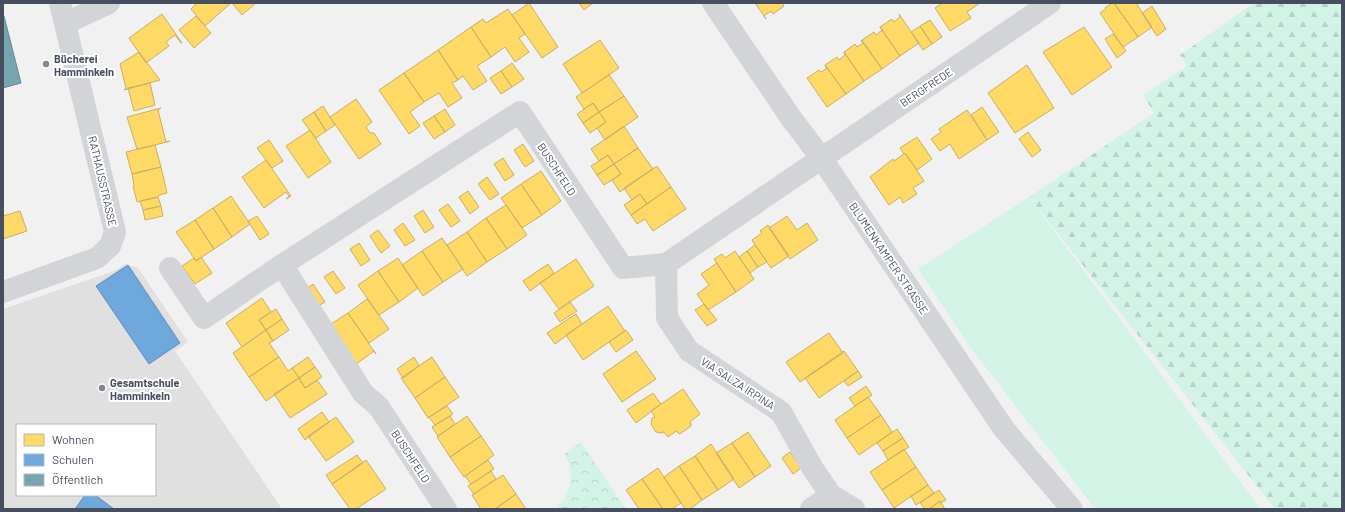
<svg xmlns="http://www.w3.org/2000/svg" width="1345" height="512" font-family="Barlow,sans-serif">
  <defs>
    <pattern id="forest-firs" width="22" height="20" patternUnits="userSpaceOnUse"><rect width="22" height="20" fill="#d4f3e7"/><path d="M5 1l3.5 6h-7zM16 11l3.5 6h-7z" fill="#b7d2c9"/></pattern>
    <pattern id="park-crowns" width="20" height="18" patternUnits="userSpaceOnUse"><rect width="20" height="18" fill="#d4f3e7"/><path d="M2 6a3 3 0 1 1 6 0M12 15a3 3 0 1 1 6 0" fill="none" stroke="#b7d2c9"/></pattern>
  </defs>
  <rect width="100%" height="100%" fill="#f2f1f1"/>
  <path fill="#e0e0e1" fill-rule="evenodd" d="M125 264 138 268 188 342 175 351 282 509H3V309L114 271ZM17 425H155V495H17Z"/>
  <path fill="#d4f3e7" d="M1029 197 1261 509H1095L970 347 918 269Z"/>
  <path fill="url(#forest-firs)" d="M1254 3H1342V509H1275L1029 197 1154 113 1143 95 1187 66 1180 55Z"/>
  <path fill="url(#park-crowns)" d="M581 442 626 509H555C572 495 576 472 564 454Z"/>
  <path fill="#ffd966" stroke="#c8af64" d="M197 3H231L205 26 191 9Z
    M232 3H256L242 15Z
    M529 3 558 47 542 58 512 15Z
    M579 3H593L584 10Z
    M755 3H782L784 6 773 14 771 11 764 16 766 19Z
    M942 3H980L967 12 971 18 950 31 935 8Z
    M1112 3H1114L1138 37 1123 47 1100 13 1106 9 1105 8Z
    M1114 3H1136L1152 27 1138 37Z
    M1152 6 1166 29 1157 36 1142 13Z
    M508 9 525 34 519 38 529 52 515 62 505 47 491 57 471 27 483 19 486 23Z
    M162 14 182 43H181L175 35 166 42 169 46 146 63 129 38Z
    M899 14 919 43 900 56 880 27 892 19 894 22 900 17Z
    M196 16 211 33 194 48 179 30Z
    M930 20 942 37 932 44 920 26Z
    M920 26 932 44 923 50 911 32Z
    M471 27 491 57 477 66 487 81 473 90 463 76 458 80 438 50Z
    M880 27 900 56 882 69 862 40 874 32 876 35 882 30Z
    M1084 27 1112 67 1072 95 1043 52Z
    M1113 34 1126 51 1117 58 1105 39Z
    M600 40 619 68 582 93 563 64Z
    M861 40 882 69 864 81 844 52 855 44 857 47 863 43Z
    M438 50 458 80 452 83 462 98 448 107 439 93 424 102 404 73Z
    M139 52 160 80 124 90 126 88 120 64Z
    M844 52 864 81 846 94 825 65 837 57 839 60 845 55Z
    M512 63 524 79 512 87 501 71Z
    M825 65 846 94 827 107 807 78 819 70 821 72 827 68Z
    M1027 65 1054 108 1015 133 988 93Z
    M501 71 512 87 501 94 490 78Z
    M404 73 424 102 410 112 420 126 409 134 379 90Z
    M609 75 624 96 599 112 593 103 584 109 576 97Z
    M150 83 155 105 134 111 128 88Z
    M624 96 638 117 605 140 597 128 606 122 599 112Z
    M356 99 372 122 366 127 370 133H374L381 144 359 159 330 117Z
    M593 103 599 112 583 123 577 114Z
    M323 106 335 125 326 131 314 112Z
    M982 107 999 132 987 140 971 115Z
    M161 108 158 110 166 142 170 141 155 145 137 149 127 117Z
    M445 109 455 125 445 132 434 116Z
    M967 110 987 140 959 159 950 144 940 151 931 139 941 132 939 129Z
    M314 112 326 131 316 138 302 120Z
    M599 112 606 122 590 133 583 123Z
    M434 116 445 132 434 139 423 123Z
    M624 126 638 148 614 164 608 155 599 161 591 149Z
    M310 130 331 162 308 178 286 146Z
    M1028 132 1041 150 1032 157 1019 139Z
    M917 137 932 159 917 170 905 153 904 154 900 148Z
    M269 140 283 161 272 168 257 148Z
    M523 144 534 161 525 167 514 150Z
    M155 145 161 167 132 174 126 152Z
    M638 148 653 169 620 192 612 180 621 174 614 164Z
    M905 153 924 181 913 188 917 194 903 203 900 197 889 205 870 177 893 159 894 161Z
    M608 155 614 164 597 175 591 166Z
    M503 158 514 175 505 181 494 164Z
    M266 160 291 196 286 199 289 196 286 192 264 208 242 177Z
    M614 164 621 174 604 185 597 175Z
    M657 166 671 187 647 204 640 194 632 200 624 188Z
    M161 167 167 193 159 195 158 197 137 202 133 186 134 185 132 174Z
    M541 171 561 201 542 215 521 184Z
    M487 177 499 194 490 200 478 184Z
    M521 184 542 215 522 228 501 198Z
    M671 187 686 209 653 231 645 219 637 224 631 215Z
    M468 191 479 207 470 214 459 197Z
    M640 194 647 204 631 215 624 205Z
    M231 196 250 224 232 237 213 208Z
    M158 197 161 206 143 210 140 201Z
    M448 204 460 221 451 227 439 210Z
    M506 205 527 235 507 249 486 218Z
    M161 206 163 216 145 220 143 210Z
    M213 208 232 237 214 249 195 220Z
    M423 210 434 227 425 233 414 216Z
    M20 211 27 231 3 239V216Z
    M257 216 269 234 260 240 248 221Z
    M787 216 797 230 807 223 818 240 790 259 769 228Z
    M486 218 507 249 487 262 467 232Z
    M195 220 214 249 196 261 176 232Z
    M403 223 415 240 405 246 394 230Z
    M768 225 789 256 771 268 752 240 762 233 760 231Z
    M378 230 390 246 381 253 370 236Z
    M467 232 487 262 467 276 447 245Z
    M442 238 463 269 443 282 422 251Z
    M359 243 370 260 361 266 350 249Z
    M755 245 767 262 758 267 747 251Z
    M422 251 443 282 423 296 402 265Z
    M735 251 754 279 736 292 714 259 722 254 725 258Z
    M747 251 758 267 750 273 739 257Z
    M201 257 212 273 195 284 182 266 194 258 196 261Z
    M398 258 418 288 399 302 378 271Z
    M576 259 594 286 559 309 540 283Z
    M717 263 736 292 708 310 697 294 709 285 701 274Z
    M548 264 554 273 530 291 523 281Z
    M333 271 345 288 336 294 324 277Z
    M378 271 399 302 379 315 358 285Z
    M313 284 325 302 316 307 304 291Z
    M262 298 271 312 259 320 266 330 242 347 226 323Z
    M367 299 389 329 369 343 348 313Z
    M570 302 577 311 560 322 554 313Z
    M704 304 717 320 707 326 695 310Z
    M608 306 625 331 583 360 566 335Z
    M276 309 282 319 266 330 259 320Z
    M348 313 376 354 374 351 355 365 328 326Z
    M576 314 582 324 555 344 547 333Z
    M282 319 289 330 273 341 266 330Z
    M266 330 273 341 269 343 279 357 249 377 233 353Z
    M626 330 633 340 616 352 609 342Z
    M829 333 843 353 800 382 786 362Z
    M636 351 656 379 622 402 603 374Z
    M844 351 858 371 819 398 805 378Z
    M279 357 288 371 292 368 299 378 266 401 249 377Z
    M308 357 315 367 299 378 292 368Z
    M414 357 419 366 403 378 397 369Z
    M432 357 445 377 415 398 401 378Z
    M315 367 322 377 305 388 299 378Z
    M858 371 862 377 848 386 844 381Z
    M445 377 459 397 428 418 415 398Z
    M299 378 305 388 317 380 327 394 290 418 274 394Z
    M866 386 872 395 855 406 849 398Z
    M683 389 700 414 690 422 691 424V426L680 434 678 433 676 431 668 437 664 432 662 433 656 432 651 424 652 418 655 417 651 411Z
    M653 393 661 404 636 423 627 410Z
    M868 397 881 415 847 438 835 420Z
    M447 406 453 414 435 425 429 417Z
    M322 412 329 422 305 440 298 429Z
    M881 415 892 432 859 455 847 438Z
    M450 416 455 424 438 436 432 427Z
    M467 416 481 436 450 457 437 437Z
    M336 417 354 442 326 461 308 436Z
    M897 429 903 438 883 451 877 443Z
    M748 432 771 466 755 477 732 443Z
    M481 436 494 455 464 477 450 457Z
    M903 438 909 447 888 460 883 451Z
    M732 443 755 477 739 488 716 453Z
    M711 444 734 479 718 490 695 456Z
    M904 449 916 467 882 490 870 472Z
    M790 452 801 468 793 474 782 458Z
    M357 455 363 463 332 484 326 475Z
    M695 456 718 490 702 500 679 466Z
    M366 460 386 489 356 509H350L332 484Z
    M488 460 494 469 471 484 465 476Z
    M679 466 702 500 690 509H685L664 477Z
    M916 467 928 485 894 508 882 490Z
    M658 468 681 503 672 509H663L642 479Z
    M491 471 496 479 474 494 468 486Z
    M503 475 516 494 495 509H481L472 495Z
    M642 479 663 509H639L626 490Z
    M928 485 934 493 916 505 911 496Z
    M939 490 946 500 940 503V501L929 509H925L920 503Z
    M516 494 526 509H495Z
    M940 501 945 509H929Z"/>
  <path fill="#6fa8dc" stroke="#638db7" d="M128 265 180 343 149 364 96 286Z
    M85 495H95L114 509H75Z"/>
  <path fill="#76a5af" stroke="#688b97" d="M3 16H4L21 83 3 88Z"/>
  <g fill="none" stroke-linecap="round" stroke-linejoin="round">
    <path stroke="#d2d4d8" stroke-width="22" d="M713 3 791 118 822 159 1004 429 1072 509
      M66 23 109 3
      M666 264 667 318 689 351 781 412 813 469 831 495 854 509
      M282 265 363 393 379 407 446 509
      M170 268 204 318 282 265 520 112 623 268 666 264 1050 3
      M3 292 97 258 110 246 115 232 60 3
      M811 509 831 495"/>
  </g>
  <g fill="#828793" stroke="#fff" stroke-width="1.5">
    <circle cx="46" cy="64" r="4"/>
    <circle cx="102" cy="388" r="4"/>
  </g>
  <g text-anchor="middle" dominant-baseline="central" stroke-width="4" stroke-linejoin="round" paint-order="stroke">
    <g font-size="11" font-weight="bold" fill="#464e60" stroke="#fff" text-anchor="start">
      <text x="54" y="58">Bücherei<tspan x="54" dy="13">Hamminkeln</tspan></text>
      <text x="110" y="382">Gesamtschule<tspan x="110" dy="13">Hamminkeln</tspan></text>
    </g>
    <g font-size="11" fill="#464e60" stroke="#fff">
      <text transform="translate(926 87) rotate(-34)">BERGFREDE</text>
      <text transform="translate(557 169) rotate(57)">BUSCHFELD</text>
      <text transform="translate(103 181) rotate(77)">RATHAUSSTRASSE</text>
      <text transform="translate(889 258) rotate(56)">BLUMENKAMPER STRASSE</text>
      <text transform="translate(738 383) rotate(33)">VIA SALZA IRPINA</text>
      <text transform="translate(411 456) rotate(57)">BUSCHFELD</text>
    </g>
  </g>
  <rect width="1345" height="512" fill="none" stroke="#464e60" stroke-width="8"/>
  <rect x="16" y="424" width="140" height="72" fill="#ffffff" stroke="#b5b8bf"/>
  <rect x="24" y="434" width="20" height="12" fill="#ffd966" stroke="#b5b8bf"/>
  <text x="52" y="444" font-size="12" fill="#464e60">Wohnen</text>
  <rect x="24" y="454" width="20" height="12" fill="#6fa8dc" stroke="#b5b8bf"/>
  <text x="52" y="464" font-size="12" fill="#464e60">Schulen</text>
  <rect x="24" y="474" width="20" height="12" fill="#76a5af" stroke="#b5b8bf"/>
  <text x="52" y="484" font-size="12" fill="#464e60">Öffentlich</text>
</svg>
